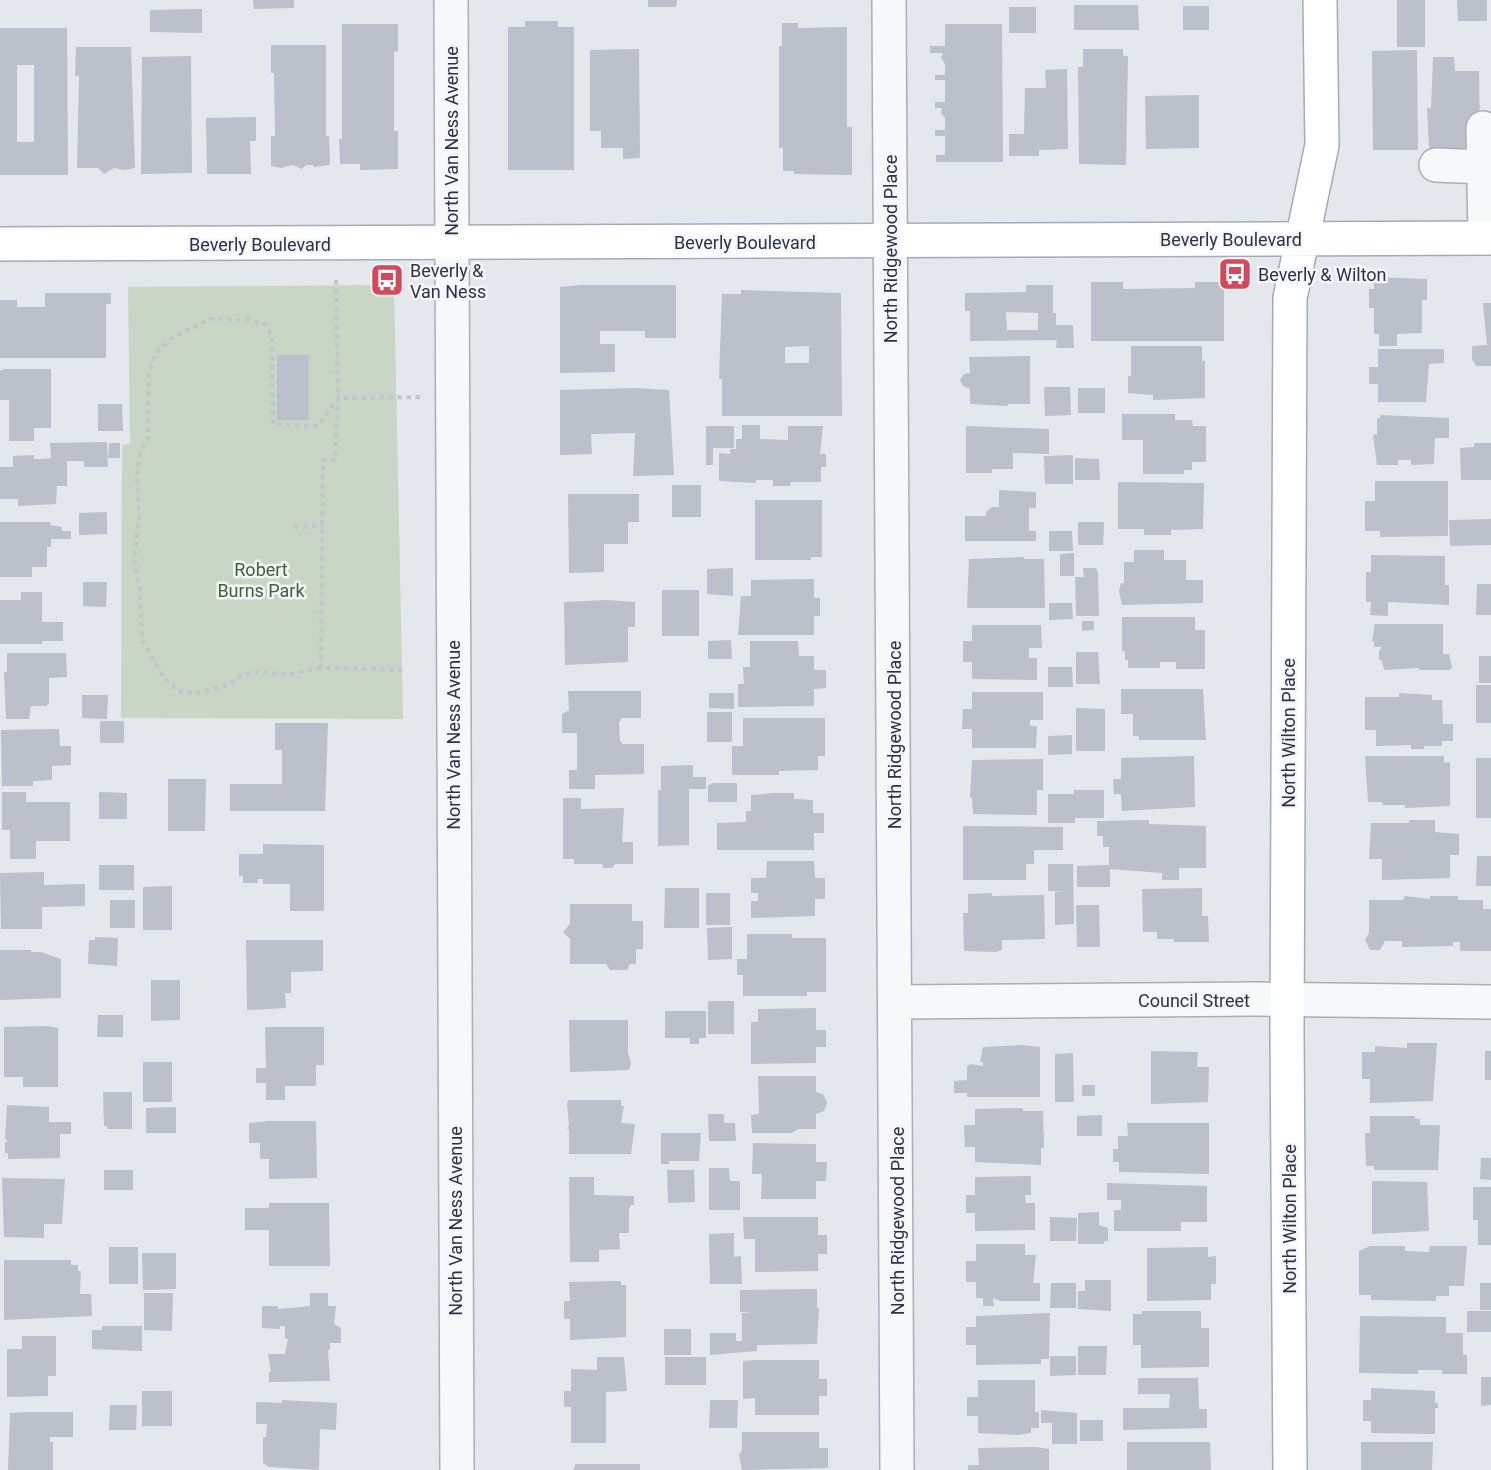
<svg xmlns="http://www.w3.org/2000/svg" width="1491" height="1470" font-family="Roboto,sans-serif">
  <rect width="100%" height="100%" fill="#e4e7ec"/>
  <path fill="#c9d6c5" d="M394 285 403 719 121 718 122 445 130 444 128 287Z"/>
  <path fill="#bbc0ca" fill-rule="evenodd" d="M253 0H294V8L254 9Z
    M648 0H677L676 7H648Z
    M1397 0H1425V47H1397Z
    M1457 0H1487V21H1458Z
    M1074 5H1138L1139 30H1074Z
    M1183 6H1209V30H1183Z
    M1009 7H1036V33H1009Z
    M202 9V33L150 32V10Z
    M525 21H558V27H574V170H508V27H525Z
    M782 23H798V28L847 27V127H852V175L794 174V171H783V148H779V46H782Z
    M342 24H398V51L394 52V131H398V169L360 170V164H340L339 139H342Z
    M945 24H1002L1003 162H936V155H945V136H935V130H945V118L941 113 942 108H935V102H945V80H935V75H945V64L941 58 943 53H930V46H945Z
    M0 28H67L68 175H0ZM17 65H34V142H17Z
    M271 45H326V136H329L330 165 314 167 313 165H306L302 169 293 165 281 168 271 166V136H275L274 73H271Z
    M76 47H131L135 168 124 170 114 168 104 174 98 168H77L79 76H75Z
    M639 49 640 158 623 159V148H601V131H590V50Z
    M1083 49H1123V56H1128L1126 165 1079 164 1078 67H1083Z
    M1417 50 1418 150H1373L1372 51Z
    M191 56 192 173 141 174 142 57Z
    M1433 57H1454L1455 71H1479L1480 135 1474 148 1431 149 1429 146 1427 108H1431Z
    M1067 69 1068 149 1039 150V156H1009V134H1024L1025 88H1046L1045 70Z
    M1199 95V148L1146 149 1145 96Z
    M256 117V141H250L251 174H207L206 118Z
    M1374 277 1427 279V300H1422V333L1397 334V346H1379V334H1374V308H1369V289H1374Z
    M1091 282H1123V289L1195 288V282H1224V341H1091Z
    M581 285H676V338H645V331H600V344H615V372L560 373V287Z
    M1026 285H1053V313H1056V325H1073L1074 348H1056L1057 340 970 341V311H965V293L1026 292ZM1006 312 1038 313V330H1007Z
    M741 290 841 293 842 416H722V379H719L722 294H741ZM809 346V363H785V347Z
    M45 293H111V304H106V358H0V300H17V307H45Z
    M1483 303H1491V366H1476L1472 359V346L1487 345Z
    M1131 346H1202V361H1205V398L1153 400V395L1128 393V376H1131Z
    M1378 349H1444V363L1429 364 1426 402H1378V384H1369V367H1378Z
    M277 355H309V420H277Z
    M1030 356V404H1008V406L970 404V389L963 386 960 380 964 374 970 373 969 357Z
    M4 369H51V428H34V441H9V400H0V371Z
    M1044 387H1070L1071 415 1045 416Z
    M636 388 669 390 674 475 633 476 635 433 591 434 592 454 560 455V390Z
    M1078 388H1105V413H1078Z
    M98 404H122L123 431H98Z
    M1122 414H1175V420H1192L1193 426H1206V462H1192V470H1184V474H1143V440H1122Z
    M1380 415 1449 418V438H1435L1434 464 1411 465V460H1398V465H1377L1373 435 1377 434V418H1380Z
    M742 425H760V439L788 440V426H823L820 454H826V467H821V482H791L790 486H773V480H756V483L719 481V453L730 454V449H736V439H742Z
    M706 426H734V448H713V465H706Z
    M966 426 1049 429V454L1013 453V469H992V473H966Z
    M107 442 108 467H84V461H67V486H57L56 504 18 506V499H0V467H13V456L34 455V459H43L51 458 50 443Z
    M109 443H120V458H108Z
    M1474 443H1491V480H1461L1460 448 1474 447Z
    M1073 455V484H1045L1044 456Z
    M1075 458 1099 459 1100 480H1075Z
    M1375 481H1448V536L1380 537V531H1365V501H1375Z
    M1118 482 1204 483 1203 529 1171 530V535H1144V529H1118Z
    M672 485H701V517H672Z
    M999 490 1036 492V508H1029V531H1036V541H965V516H986V512L992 507H999Z
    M568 494H639V522H628V544H604V572L569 573Z
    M755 500H822V557H811V560H755Z
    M107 512V534L79 535V513Z
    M1491 519V545L1450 546 1449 520Z
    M0 522H50V525L62 527V531H71V539H51V547H47V567H32V577H0Z
    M1078 522H1104L1103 545H1078Z
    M1049 531H1072L1073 551H1049Z
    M1134 550H1164V560H1186V580H1203V603L1122 605 1119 591 1121 583H1124V562H1134Z
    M1074 553V576H1060V554Z
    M1371 555 1445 556V585H1449V605L1388 602V616L1370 615 1371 602H1366V572H1371Z
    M1024 557V559H1044L1045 608H967L969 559Z
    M733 568V596L707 594V569Z
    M1083 568H1096L1098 573 1099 616H1076L1075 577H1084Z
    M814 579V598H820V616H814V635H738L741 596H751V580Z
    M83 582H107L106 607 83 606Z
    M1477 584H1491V615H1476Z
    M662 590H699V636H662Z
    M21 592H42V622H63V641H42V644H0V600H21Z
    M607 600 635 602V627H628V662L565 665 564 602Z
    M1049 603H1072L1073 619 1049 620Z
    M1122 617H1195V630H1205V669H1176V662H1160V668H1128V660H1125V651H1122Z
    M1082 621H1094V630L1082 631Z
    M1375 624H1443V654H1449L1452 668 1450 670H1419V668L1384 670 1382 661 1379 659V651L1382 647H1374V641H1372Z
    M972 625H1041L1042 648H1029V658H1037V680L972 679V662H963V641H972Z
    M731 640 732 659H708V641Z
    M750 641H798L799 656H814V670H826V688L814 689V706L738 707V684H744L743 667H750Z
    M1076 652H1098L1100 684H1076Z
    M7 653H66L67 677 49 678V703L46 706H31L29 719H6L4 672H7Z
    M1479 656H1491V683H1479Z
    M1048 667H1072L1073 687H1048Z
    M1476 685H1491V723H1476Z
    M1121 689H1203L1206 740H1139V736H1133V714H1121Z
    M568 691H641V718H622L619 723 620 741 623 744H644V774L595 775V789H569V770H577V733H562V714L569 710Z
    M972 692H1043V720H1030V726H1037L1036 748H972V729H962L963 709H972Z
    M709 693H734V709L709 708Z
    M1399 693 1432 695V700H1442L1443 724H1453V741H1442V746H1424V749H1411V745L1376 746V730H1365V697H1399Z
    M82 695H108L107 719 82 718Z
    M1076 708 1105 709V751H1076Z
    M707 712H732V742H707Z
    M743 718H825V756H818V770L779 771V775H732V746H743Z
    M100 721H124V743H100Z
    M275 723H328L325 811H230V784H282V750H275Z
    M59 729 60 746H71V765L52 766V780L33 781V786H2L1 730Z
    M1072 735V754L1048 755V736Z
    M1194 756 1195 807 1122 811 1121 794H1114L1113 779H1121V758Z
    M1365 756H1444V763L1450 762V806L1405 808V805H1383L1382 802H1368Z
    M1476 758H1491V818H1476Z
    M1043 759V790H1037V815L973 814 972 798H970L972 760Z
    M693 765V777H706V789H689V845L658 846V790H661V766Z
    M168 779H206L205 831H168Z
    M714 783H737V802H708V785Z
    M1074 790H1104V818H1075V823H1048V794H1074Z
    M2 792H26V802H70V841H36V859H10V830H2Z
    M99 792 127 793V819H99Z
    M775 793H794V799L813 800V813H824V833H814V850H717V823L746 822V811H751V795Z
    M563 798H581V809L624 808 622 842H633V864H615L612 868H603L602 864H574V859H563Z
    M1149 820V824L1206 826V868H1179V880H1162V873L1110 869V887H1077V866L1109 865V847H1103V836H1097V821Z
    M1409 820H1435V832L1459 834V855H1450V878L1382 880V859H1369L1371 823H1409Z
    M963 826 1063 827V850H1034V864H1026V880H963Z
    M263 844 324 845V911H290V884H263V879H258V883H243V876H239V854H263Z
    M1477 856H1491V886H1476Z
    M767 861H814L815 878H825V899H815V916L751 918V901H758V893H751V878H766Z
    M1048 864H1073L1074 924 1055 925V892L1064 891H1048Z
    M99 865H134V890H99Z
    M44 872V885L85 884V906L42 907V929H1L0 873Z
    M172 886V930H143V887Z
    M665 888H699V928H664Z
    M1202 888V916H1208L1209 942H1174V939H1157V932H1143L1142 889Z
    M706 893H730V925H706Z
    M992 893V896L1044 895 1045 939 1002 940V950L996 952 964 951 963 913H968V894Z
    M1405 896 1430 899V896H1458V900H1483V909H1491V951H1460V942H1453V946L1402 947V941H1385L1380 950H1370L1365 940 1369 933V900H1403Z
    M110 900H135V928H110Z
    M570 904H632V921H643V949H636V964H630L627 970H610L606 964H570V939L563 932 570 924Z
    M1076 905H1099L1100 947H1077Z
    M732 927V959L708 960 707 928Z
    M747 934H792V938H826V992H807V996H743V975H737V959H747Z
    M95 937 118 938 117 966 88 964 89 940H95Z
    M246 940H323V971L291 972V993H285L286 1008 247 1010Z
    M0 950H31V952H41L61 959V998L0 1000Z
    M151 980H180V1020L151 1021Z
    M708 1001H734V1034H708Z
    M816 1008V1030H826V1047H816V1063L751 1064V1022H758V1009Z
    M665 1011H706V1038H699V1044H690V1038H665Z
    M98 1015H123V1037H97Z
    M569 1020H628V1053L631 1063 629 1070 570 1072Z
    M47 1026 58 1028V1087H23V1077H4V1027Z
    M265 1027H324V1065H316V1086H285V1100H266V1083H256V1068H266Z
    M1407 1043H1437L1433 1101 1370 1103V1079H1362V1052H1375V1046L1407 1048Z
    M1022 1045 1040 1047V1097H967V1093H954V1081L967 1080V1066L970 1064 983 1066V1062H980L983 1047Z
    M1151 1051 1198 1052 1197 1067H1209L1208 1102 1151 1104Z
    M1485 1051H1491V1080H1485Z
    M1073 1053 1074 1102H1055V1054Z
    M143 1062H172V1102H143Z
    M758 1076H816V1092L823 1094 827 1102 824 1111 816 1114V1129H798L792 1133H752L751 1115 759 1114Z
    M1082 1085H1095V1096H1082Z
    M103 1092H132V1129H107V1126H104Z
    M569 1100H621V1106H624L621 1123 635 1124 631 1154H569V1129H567L569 1125 567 1103Z
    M7 1105 49 1107V1122H71V1134H60V1158L8 1159V1153H5V1142H8L5 1138Z
    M176 1107V1133H146V1108Z
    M1023 1108V1111H1043L1044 1148H1041V1165L975 1162V1147H965L964 1125H975V1109Z
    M708 1114H724V1123H735L736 1141H709Z
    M1102 1115V1136H1077V1116Z
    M1370 1116H1415V1119H1420V1125H1440L1438 1170H1374V1166H1366L1365 1133H1370Z
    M269 1121H316L317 1178 269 1179V1159H260V1143H249V1123Z
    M1127 1123H1209V1174L1119 1172V1162H1113V1149H1118V1136H1128Z
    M661 1133H701L699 1161H669V1164H661Z
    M753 1143 816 1144V1162H827L826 1181H816V1199H761L762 1174H752Z
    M1481 1158H1491V1180L1480 1179Z
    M709 1168H729L730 1181H740V1210H709Z
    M104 1170H133V1190H104Z
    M667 1170H694L695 1202 668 1203Z
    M1031 1176V1195H1025L1026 1203H1035V1230L975 1231V1213H966V1195H975V1177Z
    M569 1177H594V1195L634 1196V1205H631L629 1209V1233H619L620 1249 599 1250V1262H570Z
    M2 1178 65 1179 62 1224H44V1238L4 1237Z
    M1372 1181 1427 1182 1429 1231 1372 1234Z
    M1107 1183 1207 1186V1222H1181V1231H1114V1210H1121V1200H1107Z
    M1473 1187H1491V1245H1478V1220H1473Z
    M269 1203H329L330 1266H269V1230H245V1208H269Z
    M1099 1212V1225L1108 1228V1241H1104V1244H1078V1213Z
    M743 1217H818V1235H827V1254H818V1271L755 1272V1239H744Z
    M1050 1217 1077 1218 1076 1241H1050Z
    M734 1233V1257L741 1256 742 1284H710L709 1234Z
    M976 1244H1025V1255H1036L1033 1283H1040V1301H1001L993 1298 994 1306H983V1298H976V1282H966V1261H976Z
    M1370 1246H1405V1251L1429 1252 1430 1246H1467L1464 1286H1449V1296H1436V1301L1371 1300V1295H1359V1251Z
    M109 1247H138V1284H109Z
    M1208 1247V1257L1216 1256V1284H1211V1300L1147 1301V1248Z
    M142 1253H176V1289L143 1290Z
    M4 1260H71V1265H78V1271H81L80 1294H91L92 1316 4 1320Z
    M1085 1280H1111V1311L1078 1309V1291H1085Z
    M621 1281V1285H626V1337L570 1340V1319H564V1301H570L569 1282Z
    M1051 1283H1076V1308H1050Z
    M1480 1283H1491V1310H1480Z
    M817 1289V1308H819L817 1344 757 1345V1351L710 1355V1333H736V1341H742V1313L753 1312H740V1290Z
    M144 1293H173L172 1331 144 1330Z
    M310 1293H328V1306H336L334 1324 341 1328V1343H330V1350H328L330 1381 269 1382V1372H271L268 1354H285L288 1339H285V1326H280V1329L262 1328V1306H278V1309L310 1306Z
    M1142 1311H1201V1328H1209V1367L1141 1368V1345H1133V1314H1142Z
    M1467 1311H1491V1332H1467Z
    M1050 1313 1049 1359H1041V1364L976 1365V1345H966V1327H976V1316Z
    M1360 1316 1446 1317V1333H1463V1355H1467V1374H1442V1370H1418V1374L1359 1373Z
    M102 1326H142V1351L92 1349V1330H102Z
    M664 1329H691V1355H664Z
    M22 1336H56V1376H48V1396L7 1397V1349H22Z
    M1078 1346H1107L1106 1375H1078Z
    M1050 1356H1076V1375L1050 1376Z
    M597 1357H624L627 1391 606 1392V1443H571V1407H564V1391H571V1369L597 1370Z
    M665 1357H706V1385H665Z
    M754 1360H819V1379H827V1396H819V1415H755V1398L743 1399V1361Z
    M1481 1377H1491V1405L1481 1406Z
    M1138 1378H1198L1199 1409H1207V1428L1123 1430V1408H1169L1170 1394H1138Z
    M978 1380H1035V1412H1039V1428H1031V1433L1018 1435 978 1433V1416H967V1397H978Z
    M1371 1388 1435 1391V1403H1438V1408H1435V1434L1371 1433V1421H1363V1400H1371Z
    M142 1391H172V1426H142Z
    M282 1400 337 1403 336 1430 320 1429 319 1470 269 1467 263 1463V1437H266L267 1424H256V1402L282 1403Z
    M710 1400H738L737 1428H709Z
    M110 1405H137L136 1430H109Z
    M1041 1410 1077 1413V1444H1052V1423H1041Z
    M30 1412H73V1437H50V1442H53V1470H8L10 1413Z
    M1080 1420H1103V1441H1080Z
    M742 1432H819V1448H828V1468L742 1470 739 1455 742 1450Z
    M1127 1442H1210L1211 1470H1127Z
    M1361 1442H1433L1432 1470H1361Z
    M1035 1447 1049 1449V1470H968V1465H979L978 1448Z
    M576 1464H640V1470H573Z"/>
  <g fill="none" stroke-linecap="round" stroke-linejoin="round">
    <defs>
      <path id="minor" d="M451 0 457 1470
        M889 0 897 1470
        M1483 128 1485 238
        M1436 165 1483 167
        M896 1002 1256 999 1491 1002"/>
      <path id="major" d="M0 244 1491 238
        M1290 1470 1287 1031 1290 298 1322 145 1320 0"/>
    </defs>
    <use href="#minor" stroke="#a9aeb7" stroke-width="36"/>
    <use href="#major" stroke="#a3abb8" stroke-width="36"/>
    <path stroke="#c2c5cb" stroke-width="4" stroke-dasharray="4.5 4.5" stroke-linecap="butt" d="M336 280 338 398 335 460H323L321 668 403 670
      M294 527 323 526
      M321 668 287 675 261 671 242 675 228 685 194 694 177 690 164 678 142 639 140 592 134 559 139 517 137 472 140 454 148 439 149 372 156 353 173 337 210 319 251 320 266 325 272 336 273 424 318 426 338 398 423 397"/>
    <use href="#minor" stroke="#f7f8fa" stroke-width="33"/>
    <use href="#major" stroke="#fff" stroke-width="33"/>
  </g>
  <defs>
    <symbol id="bus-square" viewBox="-11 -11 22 22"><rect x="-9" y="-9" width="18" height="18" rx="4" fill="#d1495b" stroke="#f4f6f9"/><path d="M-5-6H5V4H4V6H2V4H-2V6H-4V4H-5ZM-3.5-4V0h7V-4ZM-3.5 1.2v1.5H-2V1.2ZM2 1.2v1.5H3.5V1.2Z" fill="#fff"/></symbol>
  </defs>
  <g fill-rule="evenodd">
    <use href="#bus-square" x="1216" y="255" width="38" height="38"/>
    <use href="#bus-square" x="368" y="261" width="38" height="38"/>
  </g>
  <g text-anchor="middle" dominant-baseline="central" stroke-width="5" stroke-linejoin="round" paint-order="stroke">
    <g font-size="18" fill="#2b3445" stroke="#f4f6f9">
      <text transform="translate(451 141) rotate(-90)">North Van Ness Avenue</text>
      <text x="1231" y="239">Beverly Boulevard</text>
      <text x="745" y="242">Beverly Boulevard</text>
      <text x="260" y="244">Beverly Boulevard</text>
      <text transform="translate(890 249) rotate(-90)">North Ridgewood Place</text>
      <text transform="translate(1288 733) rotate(-90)">North Wilton Place</text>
      <text transform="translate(453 735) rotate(-90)">North Van Ness Avenue</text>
      <text transform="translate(894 735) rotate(-90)">North Ridgewood Place</text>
      <text x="1194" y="1000">Council Street</text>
      <text transform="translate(1289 1219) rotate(-90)">North Wilton Place</text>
      <text transform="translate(455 1221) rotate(-90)">North Van Ness Avenue</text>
      <text transform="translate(897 1221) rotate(-90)">North Ridgewood Place</text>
    </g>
    <g font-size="18" fill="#2b3445" stroke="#f4f6f9" text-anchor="start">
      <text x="410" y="270">Beverly &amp;<tspan x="410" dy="21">Van Ness</tspan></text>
      <text x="1258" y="274">Beverly &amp; Wilton</text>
    </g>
    <g font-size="18" fill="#3f6138" stroke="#f4f6f9">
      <text x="261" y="569">Robert<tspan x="261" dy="21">Burns Park</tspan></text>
    </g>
  </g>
</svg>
